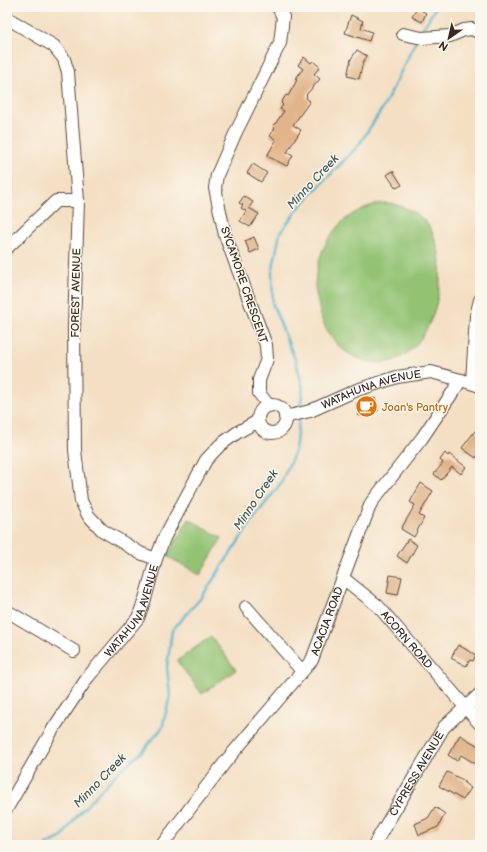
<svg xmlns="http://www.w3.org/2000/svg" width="487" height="852" font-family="'Balsamiq Sans',sans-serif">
  <rect width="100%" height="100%" fill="#fbf7ec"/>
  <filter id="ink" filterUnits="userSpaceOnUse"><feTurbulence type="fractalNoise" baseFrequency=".025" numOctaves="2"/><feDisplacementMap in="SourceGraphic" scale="8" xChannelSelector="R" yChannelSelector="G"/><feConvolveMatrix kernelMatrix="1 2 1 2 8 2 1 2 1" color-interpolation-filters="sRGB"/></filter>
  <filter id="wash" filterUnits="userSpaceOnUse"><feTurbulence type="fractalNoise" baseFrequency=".012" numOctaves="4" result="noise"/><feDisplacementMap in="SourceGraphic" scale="16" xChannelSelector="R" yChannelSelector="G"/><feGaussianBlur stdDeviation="0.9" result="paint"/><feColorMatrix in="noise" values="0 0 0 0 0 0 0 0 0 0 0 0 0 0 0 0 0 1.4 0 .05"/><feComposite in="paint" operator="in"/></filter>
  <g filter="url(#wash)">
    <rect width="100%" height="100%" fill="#f4dfc3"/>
    <path fill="#92c272" stroke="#667648" d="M391 203C403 207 416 211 425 221 463 266 427 394 353 356 331 344 322 326 318 303 317 297 315 291 315 285 317 248 336 216 373 205 378 203 385 203 391 203Z
      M189 519 222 538 200 575 167 556Z
      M211 636 236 670 202 694 177 661Z"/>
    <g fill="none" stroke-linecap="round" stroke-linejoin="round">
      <path stroke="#4eb2cd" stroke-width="2.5" d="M420 33 436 7
        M300 409 303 388 296 362 287 340 273 305 272 273 280 233 301 205 358 146 384 106 416 41
        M46 845 62 837 77 816 97 794 119 771 141 753 162 728 170 696 167 667 172 630 201 598 252 521 281 483 295 451 299 418"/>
    </g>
    <g id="blocks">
      <path fill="#e1b489" d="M417 8 426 13 422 22 412 17Z
        M351 15 363 21 361 28 372 32 369 41 345 33Z
        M357 50 367 56 363 62 359 79 347 76 351 59Z
        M304 57 311 63 313 61 320 67 314 74 320 79 306 95 307 96 306 98 310 101 293 125 301 130 287 152 293 155 287 166 267 156 276 140 270 136 275 128 273 127 284 111 280 109 283 105 281 103 286 95 288 96 296 82V81L297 80 295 79 303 69 298 65Z
        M253 164 267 173 261 182 247 173Z
        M393 171 402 185 396 188 387 175Z
        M244 196 253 202 249 208 259 214 250 227 240 221 246 211 241 208 243 205 239 203Z
        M254 237 259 249 250 253 245 241Z
        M375 398 378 411 359 416 356 403Z
        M475 431 480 435V452L476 458 462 448Z
        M445 453 448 456 449 454 466 467 461 474 452 467 441 480 434 474 443 463 440 460Z
        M421 483 433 491 419 515 424 518 414 537 401 529 415 505 410 502Z
        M408 539 417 545 407 563 397 556Z
        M390 575 402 577 398 595 387 593Z
        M458 645 476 655 473 661 470 660 466 666 451 658Z
        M460 735 480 747V756L476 764 461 755 457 761 448 755Z
        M447 772 465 781 464 783 471 788 463 800 439 786Z
        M435 807 445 814 438 827 419 835 415 824 428 818Z"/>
    </g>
  </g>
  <g filter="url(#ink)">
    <use href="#blocks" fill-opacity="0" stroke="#574537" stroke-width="1"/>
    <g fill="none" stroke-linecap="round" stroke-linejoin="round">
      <defs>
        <g id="minor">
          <path d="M7 18 54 46 64 59 68 72 78 201 74 328 75 450 81 501 88 515 102 530 140 553 156 559"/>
          <path d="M403 34 422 38 450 36 464 30 472 29 480 33"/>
          <path d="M7 248 56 201H78"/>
          <path d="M472 383 476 316 480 300"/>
          <circle cx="272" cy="419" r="14"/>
          <path d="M269 406 259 393V380L267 359 266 345 225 235 215 188 217 175 235 134 280 43 283 17 278 7"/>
          <path id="s1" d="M285 417 310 411 357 390 397 377 431 372 461 380 480 386"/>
          <path id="s2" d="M343 578 378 606 480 724"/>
          <path d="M246 607 302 671"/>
          <path d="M7 611 74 651"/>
          <path id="s3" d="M7 808 53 729 88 677 138 618 145 599 156 559 164 538 206 460 220 445 238 432 258 421"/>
          <path id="s4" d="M162 845 226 761 312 660 371 503 422 438 461 380"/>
          <path id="s5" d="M374 845 444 727 480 694"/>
        </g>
      </defs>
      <use href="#minor" stroke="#574537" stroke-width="14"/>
      <use href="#minor" stroke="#fff" stroke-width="12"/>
    </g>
  </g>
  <defs>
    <symbol id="cafe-disc" viewBox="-11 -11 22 22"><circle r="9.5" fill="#e8710a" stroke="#fbf7ec"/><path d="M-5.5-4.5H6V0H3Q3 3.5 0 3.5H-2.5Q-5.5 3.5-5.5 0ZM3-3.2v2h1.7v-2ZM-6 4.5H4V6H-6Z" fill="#fff"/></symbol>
  </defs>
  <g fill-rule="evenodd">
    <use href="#cafe-disc" x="354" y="394" width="25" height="25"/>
  </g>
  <g text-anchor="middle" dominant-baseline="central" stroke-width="3" stroke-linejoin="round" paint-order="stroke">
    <g font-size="11" fill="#3b2a1e" stroke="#fbf7ec">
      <text transform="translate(244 285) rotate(71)">SYCAMORE CRESCENT</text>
      <text transform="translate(76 293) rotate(-89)">FOREST AVENUE</text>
      <text stroke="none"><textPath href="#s1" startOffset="91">WATAHUNA AVENUE</textPath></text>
      <text stroke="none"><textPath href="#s3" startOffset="235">WATAHUNA AVENUE</textPath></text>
      <text stroke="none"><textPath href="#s4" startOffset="280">ACACIA ROAD</textPath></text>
      <text stroke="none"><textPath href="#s2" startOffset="89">ACORN ROAD</textPath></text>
      <text stroke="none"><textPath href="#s5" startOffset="83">CYPRESS AVENUE</textPath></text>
    </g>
    <g font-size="11" fill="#c56008" stroke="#fbf7ec" text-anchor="start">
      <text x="382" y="407">Joan's Pantry</text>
    </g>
    <g font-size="12" font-style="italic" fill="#425a5b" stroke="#fbf7ec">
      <text transform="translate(313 182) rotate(-47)">Minno Creek</text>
      <text transform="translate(256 500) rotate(-56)">Minno Creek</text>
      <text transform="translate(100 781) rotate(-46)">Minno Creek</text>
    </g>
  </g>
  <rect width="487" height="852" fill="none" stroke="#fbf7ec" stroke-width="24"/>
  <g transform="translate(449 38) rotate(214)" stroke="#fbf7ec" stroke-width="3" paint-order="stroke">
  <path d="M0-3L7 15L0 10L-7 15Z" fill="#3b2a1e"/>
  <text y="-6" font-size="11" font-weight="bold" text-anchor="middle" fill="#3b2a1e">N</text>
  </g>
</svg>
